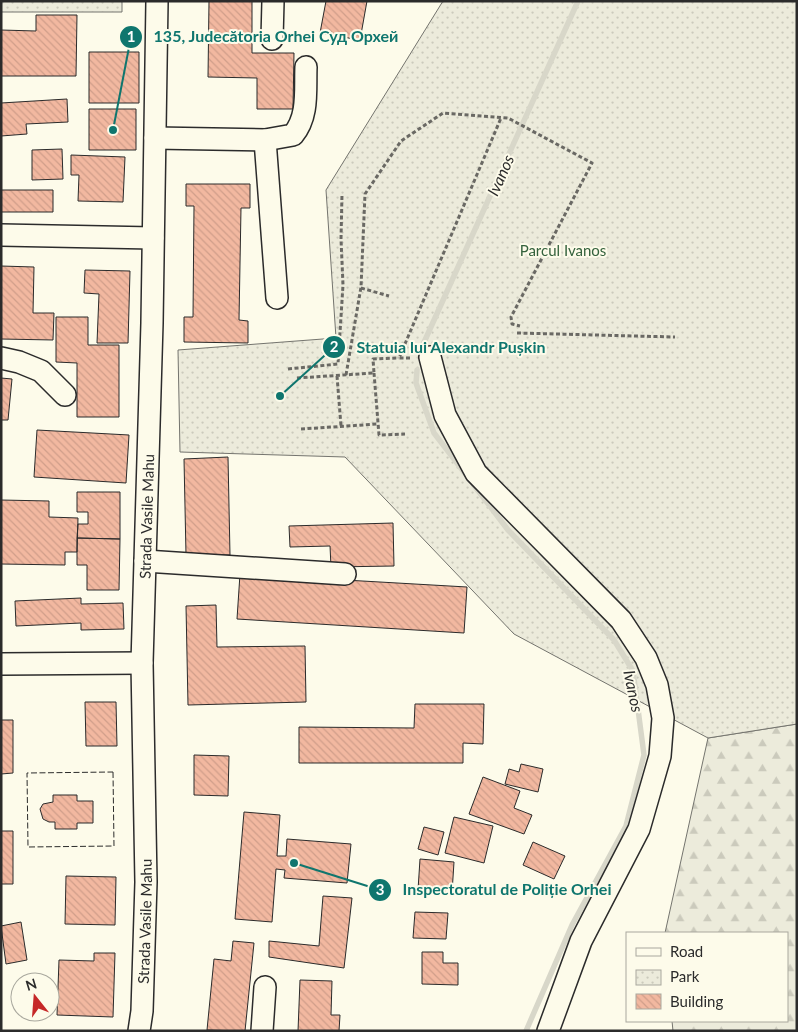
<svg xmlns="http://www.w3.org/2000/svg" width="798" height="1032" font-family="Lato,sans-serif">
  <defs>
    <pattern id="forest-firs" width="22" height="20" patternUnits="userSpaceOnUse" patternTransform="scale(1.25)"><rect width="22" height="20" fill="#ecebdb"/><path d="M5 1l3.5 6h-7zM16 11l3.5 6h-7z" fill="#cbcabc"/></pattern>
    <pattern id="park-dots" width="8" height="8" patternUnits="userSpaceOnUse" patternTransform="scale(1.25)"><rect width="8" height="8" fill="#ecebdb"/><path d="M2 2h.1M6 6h.1" fill="none" stroke="#cbcabc" stroke-width="1.8" stroke-linecap="round"/></pattern>
    <pattern id="building-back-hatch" width="6" height="6" patternUnits="userSpaceOnUse" patternTransform="scale(1.25)"><rect width="6" height="6" fill="#f2b8a0"/><path d="M-1 5l2 2M0 0l6 6M5-1l2 2" fill="none" stroke="#d09e8a"/></pattern>
  </defs>
  <rect width="100%" height="100%" fill="#fdfbea"/>
  <path fill="url(#forest-firs)" stroke="#74746e" d="M797 724V1031H673L672 1021H787V933H665L708 738Z"/>
  <path fill="url(#park-dots)" stroke="#74746e" d="M1 1H122V12H1Z
    M443 1H797V724L708 738 514 634 345 457 180 452 178 350 336 338 326 190Z"/>
  <g fill="none" stroke-linecap="round" stroke-linejoin="round">
    <path stroke="#d8d7c9" stroke-width="5.5" d="M421 349 578 1
      M417 370 416 383 434 433 467 476
      M473 484 508 530 614 640 633 671 644 755 626 826 572 925 526 1031"/>
  </g>
  <path fill="url(#building-back-hatch)" stroke="#2b2b2b" d="M209 1H252V53H294L293 109H257V78L208 77Z
    M326 1H367L360 40 320 33Z
    M36 15H77L76 76H1V30L36 31Z
    M89 52H139V103H89Z
    M67 99 68 122 26 124 27 134 1 136V103Z
    M89 109H136V150H89Z
    M62 149 63 179 32 180V150Z
    M71 155 125 157 123 202 78 201 79 175H71Z
    M186 184H250V208H241L239 320 248 321V343L184 342V317H193L194 206H186Z
    M1 190H53V212H1Z
    M1 266 34 267 33 313H54L53 340 1 339Z
    M85 270 130 271 128 343H97L99 294 84 293Z
    M56 317H88V345H119V417H77V363L56 362Z
    M1 378 12 379 8 420H1Z
    M37 430 129 435 126 483 34 477Z
    M228 457 230 555H186L184 459Z
    M77 492H120V539L77 538 78 524H88V512H77Z
    M1 500 49 501V517L78 518 77 552H65V565L1 564Z
    M393 523 394 566 331 567 330 546 290 547 289 526Z
    M77 538 120 539 119 590H87V565H77Z
    M240 574 467 587 464 633 237 619Z
    M81 598V604L123 603 124 629 81 630V623L16 626 15 601Z
    M216 605 217 647 305 646 306 702 188 705 186 606Z
    M85 702H116L117 746H86Z
    M415 704H484L483 744 463 743V763H299V727L414 728Z
    M1 720H13V773L1 774Z
    M194 755 229 756 228 796 194 795Z
    M521 764 543 769 538 792 505 784 509 769 519 772Z
    M483 777 520 791 514 808 532 815 524 834 469 814Z
    M53 795H77V801H93V823H77V829H55V822H49L43 819 40 809 43 804 53 802Z
    M244 812 280 815 277 856H286L287 839 351 844 347 883 284 878 285 870 276 869 272 922 235 919Z
    M454 817 493 826 484 863 445 853Z
    M424 827 444 832 438 855 418 849Z
    M1 831H13V884H1Z
    M533 842 565 856 554 879 523 865Z
    M420 859 454 862 452 893 418 890Z
    M66 876 116 877 115 925 65 924Z
    M323 896 352 898 344 968 269 957V941L319 946Z
    M415 912 448 913 446 939 413 938Z
    M21 922 27 960 6 964 1 926Z
    M233 941 254 943 245 1031 207 1030 214 959 231 961Z
    M422 952H443V963H458V985L422 984Z
    M94 953H115L113 1017 57 1015 59 960 94 961Z
    M300 980 332 981 331 1015H340L339 1031H298Z"/>
  <g fill="none" stroke-linecap="round" stroke-linejoin="round">
    <defs>
      <g id="minor">
        <path d="M272 39 273 1"/>
        <path d="M155 138 265 140 293 135C309 116 305 90 306 67"/>
        <path d="M265 140 277 298"/>
        <path d="M1 235 153 238"/>
        <path d="M430 357 445 415 476 473 621 620 646 658 657 685 663 718 660 756 639 829 581 941 548 1031"/>
        <path d="M1 358 19 362 41 371 65 395"/>
        <path d="M145 561 345 574"/>
        <path d="M1 664 142 663"/>
        <path id="s1" d="M139 1031 142 1011 146 882 142 663 152 323 157 1"/>
        <path d="M262 1031 265 987"/>
      </g>
    </defs>
    <use href="#minor" stroke="#2b2b2b" stroke-width="24"/>
    <path stroke="#6a6964" stroke-width="3" stroke-dasharray="4 2.5" stroke-linecap="butt" d="M361 288 389 296
      M517 333 675 337
      M410 358H399L501 118
      M288 369 338 364 343 285 341 239 342 194
      M374 373 379 435 405 434
      M346 375 361 287 365 194 401 141 443 113 508 118 592 163 511 317 512 324 520 326
      M337 376 341 426
      M297 378 374 373 373 359 399 358
      M301 429 378 424"/>
    <use href="#minor" stroke="#fdfbea" stroke-width="21"/>
    <path stroke="#2b2b2b" stroke-width="1" stroke-dasharray="6 2.5" stroke-linecap="butt" d="M113 772 114 846 28 847 27 773Z"/>
  </g>
  <g text-anchor="middle" dominant-baseline="central" stroke-width="4" stroke-linejoin="round" paint-order="stroke">
    <g font-size="15" fill="#34623c" stroke="#fdfbea">
      <text x="563" y="250">Parcul Ivanos</text>
    </g>
    <g font-size="15" fill="#2b2b2b" stroke="#fdfbea">
      <text stroke="none"><textPath href="#s1" startOffset="515">Strada Vasile Mahu</textPath></text>
      <text stroke="none"><textPath href="#s1" startOffset="110">Strada Vasile Mahu</textPath></text>
    </g>
    <g font-size="16" font-style="italic" fill="#2b2b2b" stroke="#fdfbea">
      <text transform="translate(500 175) rotate(-66)">Ivanos</text>
      <text transform="translate(634 691) rotate(78)">Ivanos</text>
    </g>
  </g>
  <path fill="none" stroke="#0f766e" stroke-width="2" d="M113 130L131 37M280 396L334 347M294 863L380 890"/>
  <g fill="#0f766e" stroke="#fdfbea" stroke-width="2">
    <circle cx="113" cy="130" r="5"/>
    <circle cx="280" cy="396" r="5"/>
    <circle cx="294" cy="863" r="5"/>
    <circle cx="131" cy="37" r="12"/>
    <circle cx="334" cy="347" r="12"/>
    <circle cx="380" cy="890" r="12"/>
  </g>
  <g font-size="15" text-anchor="middle" font-weight="bold" fill="#fff">
    <text x="131" y="42">1</text>
    <text x="334" y="352">2</text>
    <text x="380" y="895">3</text>
  </g>
  <g font-size="16" text-anchor="middle" font-weight="bold" fill="#0f766e" stroke="#fdfbea" stroke-width="4" stroke-linejoin="round" paint-order="stroke">
    <text x="276" y="42">135, Judecătoria Orhei Суд Орхей</text>
    <text x="451" y="353">Statuia lui Alexandr Pușkin</text>
    <text x="507" y="895">Inspectoratul de Poliție Orhei</text>
  </g>
  <rect width="798" height="1032" fill="none" stroke="#2b2b2b" stroke-width="5"/>
  <rect x="626" y="932" width="162" height="90" fill="#fdfbea" stroke="#a9a89e"/>
  <rect x="636" y="948" width="25" height="8" fill="#fdfbea" stroke="#a9a89e"/>
  <text x="670" y="957" font-size="15" fill="#2b2b2b">Road</text>
  <rect x="636" y="970" width="25" height="15" fill="url(#park-dots)" stroke="#a9a89e"/>
  <text x="670" y="982" font-size="15" fill="#2b2b2b">Park</text>
  <rect x="636" y="994" width="25" height="15" fill="url(#building-back-hatch)" stroke="#a9a89e"/>
  <text x="670" y="1007" font-size="15" fill="#2b2b2b">Building</text>
  <g transform="translate(35 997) rotate(343)"><circle r="24" fill="#fdfbea" stroke="#a9a89e"/>
  <path d="M0-4L9 19L0 12L-9 19Z" fill="#c62828"/>
  <text y="-8" font-size="14" font-weight="bold" text-anchor="middle" fill="#2b2b2b">N</text>
  </g>
</svg>
